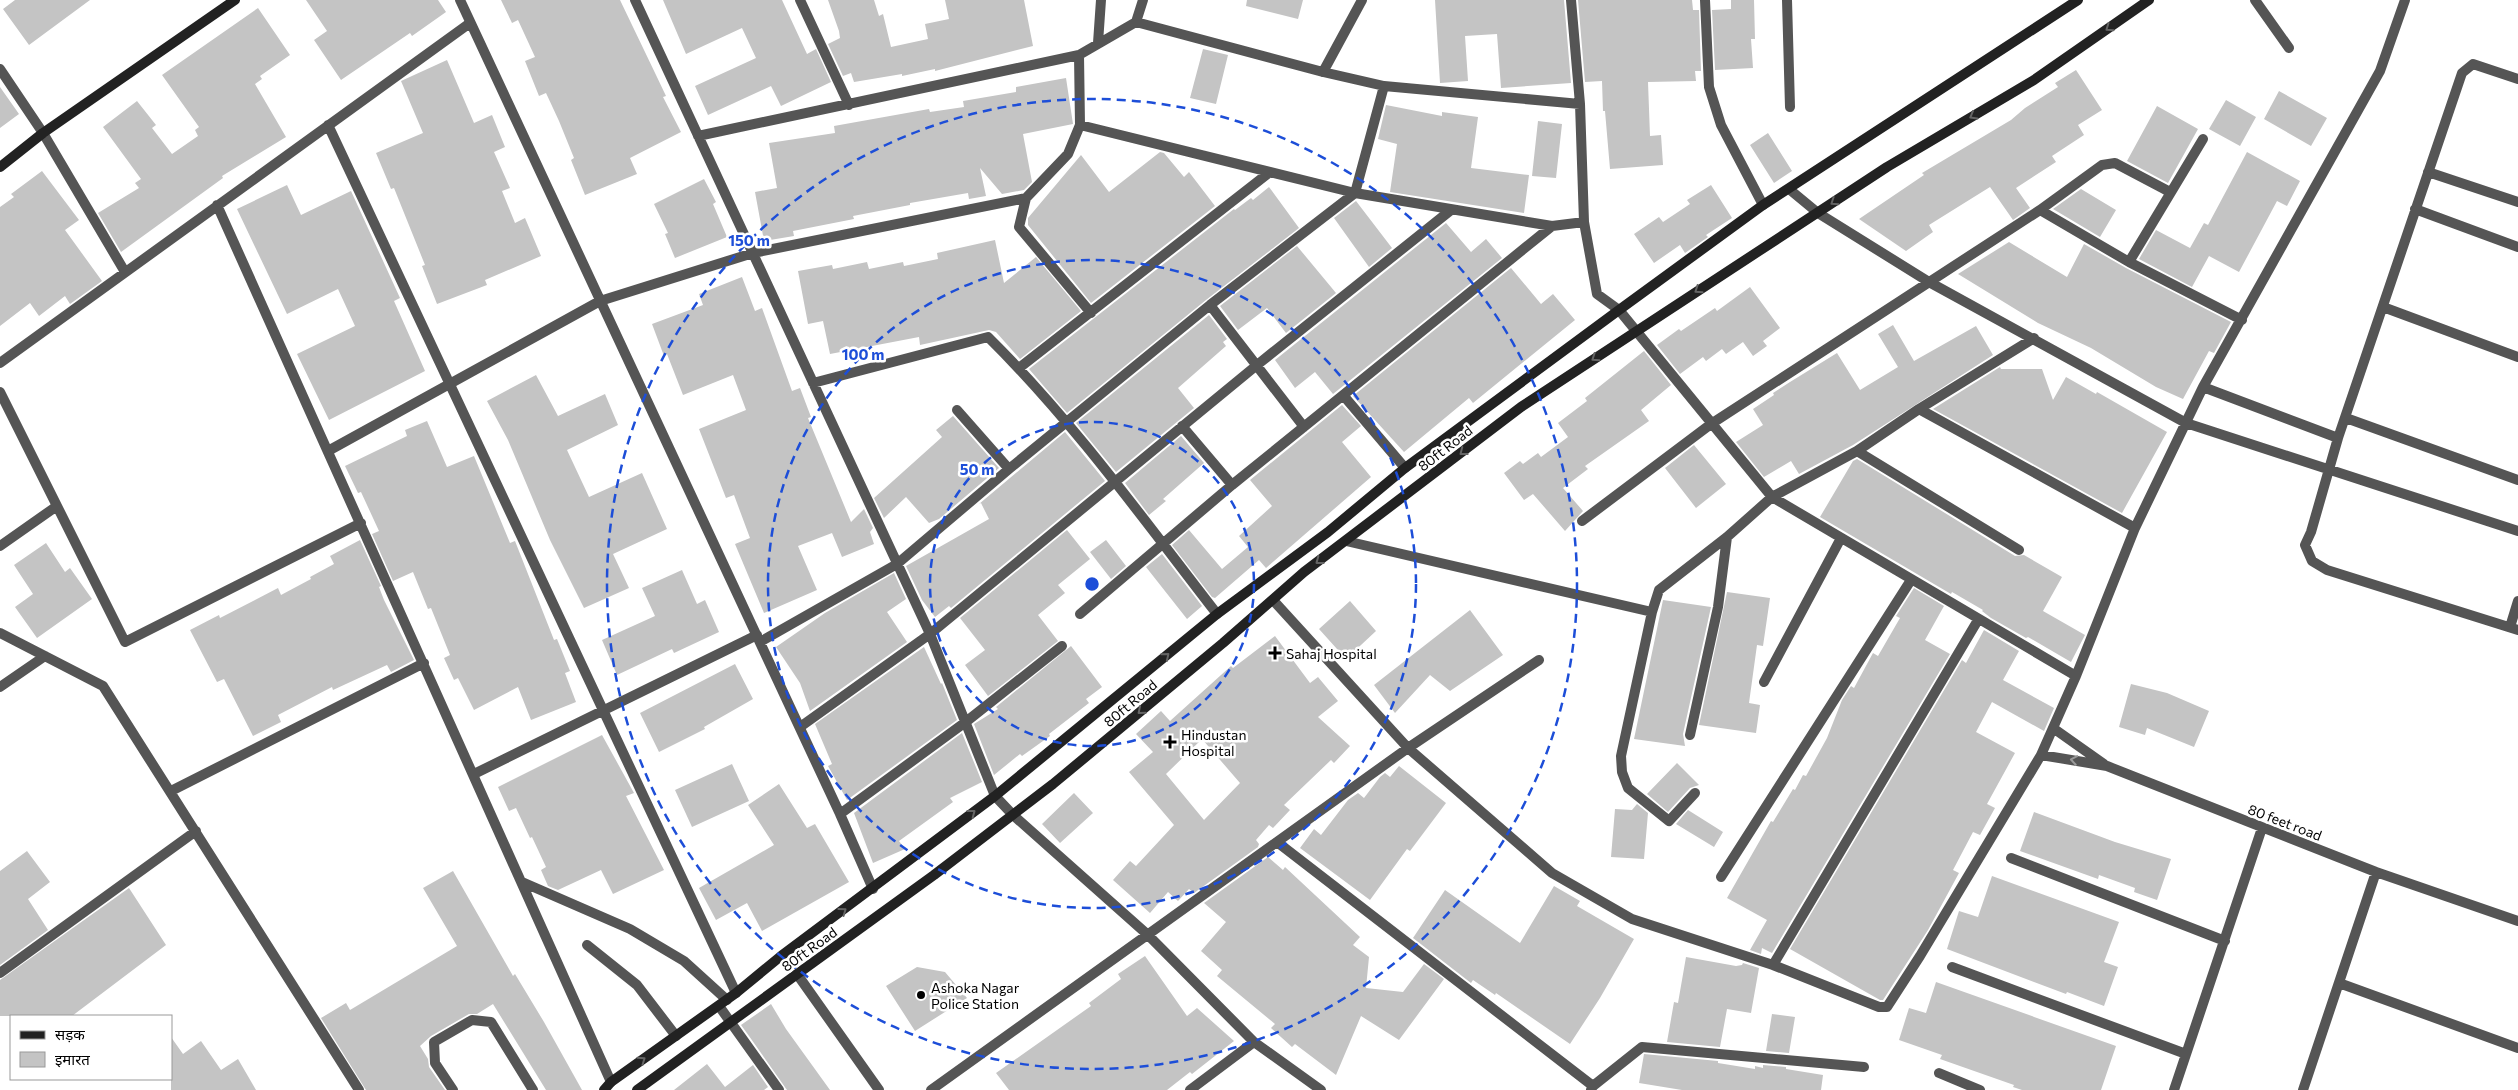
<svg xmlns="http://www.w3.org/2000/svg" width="2518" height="1090" font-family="Commissioner,'Noto Sans Devanagari',sans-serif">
  <rect width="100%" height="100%" fill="#fff"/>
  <path fill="#c4c4c4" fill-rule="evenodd" d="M15 0H90L29 45 3 9Z
    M306 0H438L446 12 412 36 410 33 341 80 314 40 327 31Z
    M501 0H620L656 75 666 96 663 97 681 132 630 158 637 174 585 195 571 160 574 158 559 121 546 93 539 96 525 61 535 57 518 20 512 23Z
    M663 0H782L807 54 816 49 831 82 781 106 771 86 708 115 695 86 756 58 742 28 686 54Z
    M828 0H874L879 16 883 14 891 47 928 39 925 24 949 19 945 0H1024L1033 46 935 71V69L902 76V74L854 82 851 73 843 76 828 44 840 38 839 31Z
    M1247 0H1303L1298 19 1246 6Z
    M1435 0H1564L1571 83 1501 88 1497 34 1465 36 1468 81 1440 83Z
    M1578 0H1692L1693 10H1699L1701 71H1695L1696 81 1648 82 1650 136 1661 135 1663 165 1610 169 1605 111H1603L1602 81 1585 82Z
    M1731 0H1754L1755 39H1751L1753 68 1715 70 1712 10 1731 9Z
    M258 8 290 55 260 76 262 79 255 84 286 137 222 176 223 178 121 252 98 213 139 188 135 183 141 179 103 127 137 101 156 125 152 128 172 154 198 136 195 130 199 127 162 75Z
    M1203 49 1228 55 1216 104 1190 98Z
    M447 60 474 123 492 115 505 147 494 152 510 188 502 191 515 223 525 218 541 256 485 280 487 285 437 304 422 266 425 265 394 188 391 189 376 153 423 133 401 81Z
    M2076 70 2102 110 2078 125 2084 135 2052 156 2056 162 2016 188 2030 208 2013 220 1990 187 1929 225 1933 232 1906 251 1859 219 1924 175 1922 173 2011 120 2025 108 2058 87 2055 83Z
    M1066 78 1073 124 1023 134 1032 182 1024 190 1002 194 980 168 986 196 969 199 968 193 910 203V205L853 216 854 219 793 231 794 236 764 241 755 192 777 188 769 143 835 133 834 126 929 109 930 112 964 107 963 101 1016 92V87Z
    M0 87 19 114 0 128Z
    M2279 91 2327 118 2311 146 2264 119Z
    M2226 100 2256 117 2240 146 2209 129Z
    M1386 105 1442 116V112L1478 117 1471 168 1529 175 1524 213 1390 192 1397 144 1378 139Z
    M2157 106 2198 129 2168 183 2127 161Z
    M1538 121 1562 124 1556 178 1532 176Z
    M1768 133 1792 171 1774 183 1750 145Z
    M1160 152 1164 153 1184 177 1189 172 1215 206 1091 303 1028 225V218L1081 155 1109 192Z
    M2247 152 2300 181 2287 206 2277 201 2239 272 2209 256 2192 287 2139 259 2156 230 2190 248 2204 223 2208 225Z
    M42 171 79 220 65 230 102 281 70 304 65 296 39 316 30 303 0 326V207L14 197 11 194Z
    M704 179 716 202 713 204 727 237 675 258 665 234 668 233 654 204Z
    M287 185 301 215 351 191 400 298 394 301 425 371 329 420 297 354 355 326 338 289 287 314 237 209Z
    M1711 185 1732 218 1706 235 1708 237 1685 253 1680 245 1654 263 1634 234 1659 217 1663 222 1690 204 1687 200Z
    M1269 187 1299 228 1206 300 1067 413 1029 369 1234 209 1235 210 1251 198 1253 200Z
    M2081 189 2116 210 2100 237 2053 209Z
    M1356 201 1392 248 1369 267 1334 218Z
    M1446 223 1471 252 1486 239 1502 258 1333 394 1315 372 1295 388 1275 360Z
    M995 240 1004 283 1036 257 1081 311 1020 359 996 332 989 330 920 345 919 337 830 354 823 321 808 324 798 271 832 265 833 269 867 262 869 269 903 262 904 266 938 259 937 253Z
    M2009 242 2067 277 2084 244 2126 268 2231 322 2214 353 2209 351 2183 399 2156 387 2091 348 2038 323 1958 274Z
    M1297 246 1336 293 1286 333 1267 308 1238 330 1220 306Z
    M1511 268 1541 304 1553 294 1575 320 1473 403 1469 398 1404 452 1353 396Z
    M742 277 755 311 762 308 792 391 800 388 811 417 808 418 851 522 864 509 873 528 870 532 874 544 842 557 832 533 798 546 817 590 764 613 735 544 750 538 734 495 726 498 699 429 746 410 733 375 683 395 667 354 664 356 652 324 703 305 699 294Z
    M1750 287 1780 328 1763 341 1767 346 1753 356 1743 342 1726 354 1722 349 1706 361 1703 357 1680 374 1657 345 1679 329 1681 331 1715 308 1717 311Z
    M1209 315 1227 339 1223 342 1226 346 1178 388 1194 408 1116 472 1076 423Z
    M1893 325 1914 361 1976 326 1993 355 1853 445 1812 467 1799 474 1791 461 1764 477 1736 442 1763 425 1753 409 1774 395 1773 393 1790 382 1837 353 1860 390 1898 367 1878 334Z
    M1644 351 1671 385 1641 410 1649 421 1585 466 1588 469 1563 488 1583 511 1565 531 1533 494 1524 500 1504 473 1520 461 1523 464 1538 453 1541 457 1568 437 1558 423 1587 401 1585 398Z
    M2000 367 2001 369H2042L2053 400 2066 377 2096 394 2097 392 2167 432 2122 513 1933 409Z
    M536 375 558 416 605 394 618 425 567 450 589 497 642 473 667 529 613 554 629 588 584 608 550 540 508 440 487 401Z
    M1342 405 1361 426 1342 442 1371 477 1266 568 1259 560 1215 598 1212 597 1172 545 1189 530 1222 569 1248 547 1239 536 1272 506 1250 480Z
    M953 416 999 468 939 519 929 523 906 497 884 518 874 498 942 437 936 430Z
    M427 421 447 467 474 456 510 543 515 541 554 640 557 639 570 671 565 673 576 702 531 720 518 687 474 710 458 678 454 680 444 658 450 655 431 608 428 609 413 572 393 581 372 534 379 531 361 492 358 493 345 466 407 436 405 430Z
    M1065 432 1105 481 951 608 949 606 935 617 922 600 906 566 989 519 981 503 979 504Z
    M1181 436 1204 463 1163 499 1166 501 1149 515 1125 483Z
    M1694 445 1726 484 1696 508 1665 468Z
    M1857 459 2015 556 2024 555 2062 577 2043 611 2085 635 2071 662 2028 637 2026 638 1991 618 1982 611 1983 610 1952 592 1951 594 1820 517 1853 461Z
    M1067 530 1090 559 1058 585 1065 593 1038 615 1058 641 988 696 965 665 985 650 960 618Z
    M360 540 381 586 379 587 384 600 414 660 391 672 387 665 333 690 332 687 278 715 281 722 253 736 224 679 217 682 190 630 219 615 220 618 278 588 281 595 311 579 310 577 334 564 330 556Z
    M1106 540 1126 566 1111 579 1090 552Z
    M46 543 65 572 70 568 92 599 37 638 15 607 33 594 14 565Z
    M1162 554 1202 606 1187 619 1146 567Z
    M682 570 697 604 705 600 719 632 674 653 672 649 617 675 602 640 655 616 642 588Z
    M894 573 906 599 887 612 907 642 810 711 800 683 776 647 825 613Z
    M1914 588 1944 606 1925 640 1950 654 1772 953 1762 948 1761 954 1750 950 1767 920 1727 898 1771 821 1773 822 1793 789 1795 790 1803 775 1806 776 1827 738 1842 700 1851 686 1854 688 1873 653 1878 656 1900 618 1896 616Z
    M1727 592 1770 598 1763 646 1757 645 1749 703 1760 705 1756 733 1699 725Z
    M1663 600 1711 607 1683 734 1685 746 1634 739Z
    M1350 601 1376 631 1346 659 1319 629Z
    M1470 610 1503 655 1450 691 1430 675 1395 713 1374 685Z
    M1984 630 2019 651 2003 680 2054 708 2044 731 1992 702 1976 732 2015 753 1987 804 1995 808 1980 835 1973 832 1953 870 1959 873 1928 930 1883 1000H1880L1790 949 1962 660 1966 663Z
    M1275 636 1310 683 1318 677 1338 701 1318 717 1350 746 1334 763 1331 760 1284 805 1290 810 1273 828 1269 825 1256 840 1259 844 1258 847 1194 893 1189 889 1178 901 1168 892 1150 913 1113 880 1130 861 1136 866 1174 825 1129 772 1153 752 1136 734 1161 711 1170 721 1231 666 1233 668ZM1202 739 1240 783 1204 820 1166 774Z
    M1071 646 1102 687 1086 699 1089 703 1049 734 1050 736 1022 756 1020 754 994 775 974 724 998 709 996 707Z
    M924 647 941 684 942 683 957 720 847 800 828 766 832 764 815 724Z
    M735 664 753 699 704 727 705 729 659 752 640 713Z
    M2131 684 2167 693 2209 711 2194 747 2147 728 2145 735 2119 727Z
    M962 733 982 782 950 798 953 802 899 841 905 849 873 863 854 813Z
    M602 735 634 793 626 796 664 870 613 894 601 870 558 890 548 886 541 870 546 867 532 837 530 838 516 808 509 811 498 787Z
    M1677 763 1699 785 1690 788 1668 812 1647 794Z
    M732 764 749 801 692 827 675 790Z
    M1399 766 1446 803 1410 851 1407 849 1370 900 1300 848 1314 829 1321 835 1348 800 1358 793 1364 798 1380 777 1385 773 1390 777Z
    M779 784 807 828 815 824 849 882 762 931 747 903 716 920 699 888 774 845 748 805Z
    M1074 793 1093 813 1060 843 1042 824Z
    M1637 804 1648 813 1644 859 1611 857 1615 809 1632 810Z
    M1688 810 1723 832 1714 847 1676 824Z
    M2034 812 2115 842 2171 859 2157 900 2134 892 2135 888 2099 875 2098 879 2020 851Z
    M27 851 50 882 28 899 48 930 0 965V871Z
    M1268 857 1283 870 1285 867 1360 937 1353 945 1369 957 1366 988 1403 992 1424 964 1444 979 1399 1040 1361 1016 1336 1075 1295 1044 1292 1047 1271 1028 1275 1024 1217 976 1222 970 1201 951 1226 922 1204 903Z
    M453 871 513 976 515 974 544 1022 582 1090H546L493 1004 477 1014H469L431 1036 420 1046 428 1059 429 1067 445 1090H366L321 1018 346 1003 350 1010 457 946 423 888Z
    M1992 876 2119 922 2104 962 2118 967 2104 1006 2067 992 2066 994 1947 949 1959 911 1978 917Z
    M1554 886 1580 901 1577 906 1634 939 1600 998 1570 1044 1496 993 1495 995 1473 980 1471 983 1413 938 1445 890 1520 943Z
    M129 888 166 945 72 1016H0V980Z
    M1145 956 1187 1016 1197 1008 1234 1041 1192 1074 1190 1072 1167 1090H1009L996 1073 1091 1006 1089 1003 1121 979 1118 974Z
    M1686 957 1736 966 1742 965 1743 963 1759 968 1751 1013 1727 1009 1720 1047 1667 1042 1674 1002 1678 1003Z
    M917 967 945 972 967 998 915 1031 886 986Z
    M1936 982 2116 1046 2101 1090H2022L2013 1087 2014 1085 1940 1059 1942 1055 1899 1040 1909 1008 1926 1013Z
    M771 1004 786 1029 830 1090H787L749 1036 741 1025Z
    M1772 1014 1795 1017 1789 1053 1766 1051Z
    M171 1037 183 1054 201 1041 221 1070 238 1059 256 1090H171Z
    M1644 1054 1718 1061V1063L1755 1069V1066L1763 1068V1065L1786 1067V1069L1823 1075 1821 1090H1682L1639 1083Z
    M707 1064 725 1087 753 1065 768 1087 764 1090H674Z"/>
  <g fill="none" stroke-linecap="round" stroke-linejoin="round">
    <path stroke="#555" stroke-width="10" d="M460 0 840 814 873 889
      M635 0 930 634 995 796 1013 815 1148 935 1254 1042 1321 1090
      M800 0 849 105
      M1571 0 1580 104 1584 222 1597 294 1619 310 1772 497 2076 676
      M1705 0 1709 87 1721 125 1763 205
      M1787 0 1790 107
      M2255 0 2289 48
      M1136 22 1323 72 1384 86 1580 104
      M1098 43 1101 0
      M0 69 43 133 125 272
      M1323 72 1362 0
      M2518 79 2473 64 2462 73 2338 438 2311 532 2305 545 2312 561 2327 570 2518 630
      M328 125 736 993
      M1080 125 1355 193 1552 226 1584 222
      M698 136 1079 55 1136 22 1143 0
      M2428 172 2518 202
      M1789 189 1818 213 1929 282 2186 423 2518 531
      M1026 198 1019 227 1091 313
      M217 205 611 1082
      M2415 209 2518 247
      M2040 210 2129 262 2242 320
      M2129 262 2203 139
      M1210 305 1304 427
      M2383 307 2518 357
      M0 363 470 23
      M1019 368 1270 172
      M813 383 988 337C1073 421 1144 520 1217 614
      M2203 387 2338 438
      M0 392 125 642 361 523
      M1343 395 1405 468
      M1919 409 2135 528
      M957 410 1009 469
      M2346 418 2518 480
      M1182 426 1232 485
      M328 451 600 301 753 253 1026 198 1068 154 1080 125 1079 55
      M1857 451 2019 550
      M1582 521 1711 424 2040 210 2102 165 2115 163 2170 192
      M1346 541 1652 612
      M0 546 57 506
      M1273 600 1408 748 1552 873 1632 919 1773 965 1879 1007H1887L1920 956 2041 755 2076 676 2135 528 2203 387 2380 71 2405 0
      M1080 614 1232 485 1552 226
      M2510 627 2518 601
      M0 633 103 686 359 1090
      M760 642 897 564 1009 469 1210 305 1355 193 1384 86
      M1764 682 1841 538
      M0 687 45 656
      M800 727 930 634 1257 365 1451 210
      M2053 728 2104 764
      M1690 735 1718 607 1727 537
      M2041 755 2107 766 2376 872 2518 921
      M474 774 757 635
      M171 791 424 663
      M1695 793 1669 821 1628 788 1622 772 1621 756 1652 612 1659 590 1727 537 1772 497 1857 451 1919 409 2034 338
      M840 814 967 721 1062 646
      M1277 842 1593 1086
      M2011 858 2225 941
      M1721 877 1911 580
      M522 882 630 929 684 961 727 1000
      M587 945 637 985 676 1036
      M1773 965 1978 620
      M1952 967 2186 1054
      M0 973 196 831
      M797 974 879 1090
      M2339 983 2518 1048
      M719 1006 779 1090
      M1939 1073 1980 1090
      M453 1090 435 1063 434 1042 472 1020 491 1022 533 1090
      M931 1090 1408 748 1539 660
      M1190 1090 1254 1042
      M1591 1090 1593 1086 1642 1047 1864 1067
      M2174 1090 2262 828
      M2303 1090 2376 872"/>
    <path stroke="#222" stroke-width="10" d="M0 167 43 133 235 0
      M604 1090 611 1082 736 993 781 956 995 796 1217 614 1328 532 1405 468 1619 310 1763 205 2078 0
      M637 1090 934 875 1053 784 1223 643 1304 572 1521 407 1887 167 2034 80 2149 0"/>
  </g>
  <defs><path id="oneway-chevron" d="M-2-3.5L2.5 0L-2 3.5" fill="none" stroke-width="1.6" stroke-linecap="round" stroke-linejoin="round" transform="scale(1.25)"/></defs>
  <g stroke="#646464">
    <use href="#oneway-chevron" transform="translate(2109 28) rotate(145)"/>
    <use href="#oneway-chevron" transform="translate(1973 116) rotate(150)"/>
    <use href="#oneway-chevron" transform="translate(1834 202) rotate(146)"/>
    <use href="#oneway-chevron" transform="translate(1698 290) rotate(146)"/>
    <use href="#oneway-chevron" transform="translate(1595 358) rotate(146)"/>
    <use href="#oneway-chevron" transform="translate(1463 452) rotate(142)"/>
    <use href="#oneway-chevron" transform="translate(1319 561) rotate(143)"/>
    <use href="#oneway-chevron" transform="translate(1166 656) rotate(-39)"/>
    <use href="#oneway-chevron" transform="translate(1141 711) rotate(140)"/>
    <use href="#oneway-chevron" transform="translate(972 813) rotate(-37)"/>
    <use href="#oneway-chevron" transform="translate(843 911) rotate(-36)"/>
    <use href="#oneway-chevron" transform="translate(642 1060) rotate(-35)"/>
  </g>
  <use stroke="#999" href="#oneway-chevron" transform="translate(2074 760) rotate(-170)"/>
  <g fill="none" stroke="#1d4ed8" stroke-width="2.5" stroke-dasharray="9 6">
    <circle cx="1092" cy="584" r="162"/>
    <circle cx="1092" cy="584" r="324"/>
    <circle cx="1092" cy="584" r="485"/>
  </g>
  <g fill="#000" stroke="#fff" stroke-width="2">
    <path d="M1272.5 645.5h5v5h5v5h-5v5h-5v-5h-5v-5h5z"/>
    <path d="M1167.5 734.5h5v5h5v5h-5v5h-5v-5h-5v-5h5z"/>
    <circle cx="921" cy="995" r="5"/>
  </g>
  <g text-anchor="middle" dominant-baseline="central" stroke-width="5" stroke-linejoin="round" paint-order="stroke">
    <g font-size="14" fill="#000" stroke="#fff">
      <text transform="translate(1445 448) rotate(-38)">80ft Road</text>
      <text transform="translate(1130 703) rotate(-40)">80ft Road</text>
      <text transform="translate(2285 822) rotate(21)">80 feet road</text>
      <text transform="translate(809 949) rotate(-36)">80ft Road</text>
    </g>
    <g font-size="14" fill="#000" stroke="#fff" text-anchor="start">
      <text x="1286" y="653">Sahaj Hospital</text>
      <text x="1181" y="734">Hindustan<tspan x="1181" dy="16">Hospital</tspan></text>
      <text x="931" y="987">Ashoka Nagar<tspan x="931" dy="16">Police Station</tspan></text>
    </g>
  </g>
  <circle cx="1092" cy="584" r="8" fill="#1d4ed8" stroke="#fff" stroke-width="2.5"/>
  <g font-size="15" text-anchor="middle" font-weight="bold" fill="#1d4ed8" stroke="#fff" stroke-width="5" stroke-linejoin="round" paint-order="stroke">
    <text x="749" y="246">150 m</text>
    <text x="863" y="360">100 m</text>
    <text x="977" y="475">50 m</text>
  </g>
  <rect x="10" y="1015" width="162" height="65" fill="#ffffff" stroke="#999999"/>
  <rect x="20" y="1031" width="25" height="8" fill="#222222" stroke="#999999"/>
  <text x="55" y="1040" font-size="15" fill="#000000">सड़क</text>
  <rect x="20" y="1052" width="25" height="15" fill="#c4c4c4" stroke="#999999"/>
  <text x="55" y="1065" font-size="15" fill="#000000">इमारत</text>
</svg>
